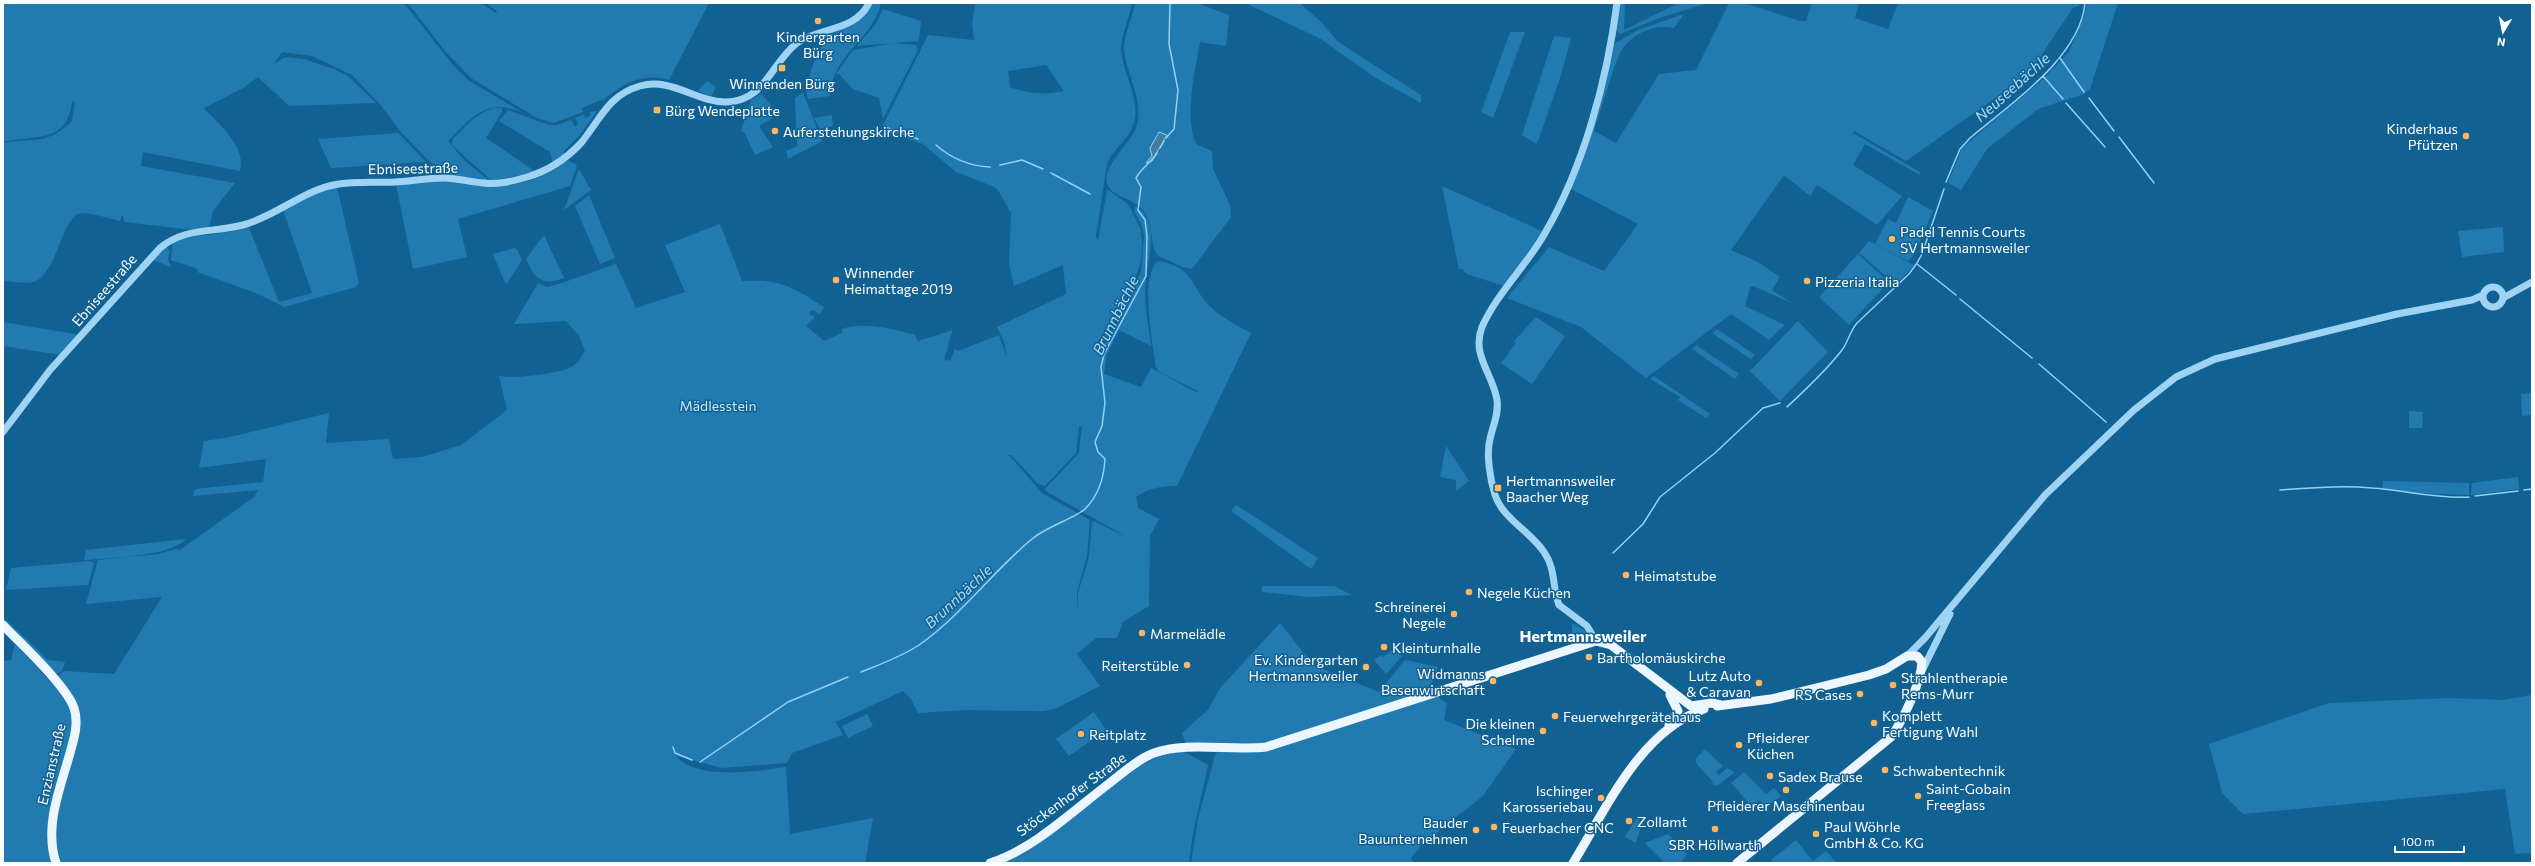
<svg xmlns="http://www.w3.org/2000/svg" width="2535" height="866" font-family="Commissioner,sans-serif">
  <rect width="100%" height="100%" fill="#126193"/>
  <path fill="#217bb1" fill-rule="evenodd" d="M3 3H404L453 65 468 80 522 112C485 98 473 117 448 141L465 161 487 179V181L443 175 401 132 379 103 352 75 312 56 282 52 274 64 285 57 304 59 334 69 348 76 376 103 289 106 258 77 243 88 204 108C218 124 247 146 240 171L143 152 141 166 235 183 213 211 209 228 193 230 125 222 122 215 120 221C111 219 85 211 78 214 62 221 57 270 36 281 28 285 13 281 3 281V143C35 137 46 146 72 121L75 102 72 101C67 145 35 134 3 142Z
    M408 3H481L496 13 497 11 486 3H709L669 80C644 72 620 84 603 101L601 100 582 108 583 112 554 123 537 118 471 78 444 50Z
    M872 3H881C873 40 831 55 830 96L808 99 806 89 812 67 826 37 854 23Z
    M975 3H1132C1130 17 1120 38 1121 51 1123 73 1138 95 1135 117 1133 138 1113 147 1107 164L1096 236 1098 241 1107 189 1129 205 1141 230 1142 243 1141 261 1135 280 1099 352 1118 321 1141 271 1144 236 1141 224 1134 211 1135 206C1164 223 1145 265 1145 290 1145 309 1149 328 1151 346L1119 330 1107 354 1104 374 1141 387 1151 368 1198 393V391L1159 372 1156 367C1153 345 1139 276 1158 261 1191 267 1189 280 1205 301 1216 315 1236 325 1251 333L1177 486C1162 486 1148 488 1136 497L1138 508 1159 519 1150 536 1149 606 1123 622 1117 638H1096L1077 654 1100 686 1057 708 1044 711 966 710 918 713 911 699 903 691 836 722 843 735 792 753 787 763 722 768 676 756C697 781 757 771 786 767L790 834 873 818 865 863H60L54 830 79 724 55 679 64 671 114 674 162 597 86 604 98 560 158 554 175 549 180 550 254 497 258 490 193 496 195 489 263 482 266 459 199 468 204 441 230 437 329 413 326 443 389 439 393 459 422 457 461 445 507 410 499 376C514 379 560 374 573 366 578 363 581 356 585 351L579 336 566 321 514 324 538 283 547 287 556 285 616 264 636 308 685 292 665 245 720 224 742 281C782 279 791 286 824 307L820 314 812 310 809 314 815 317 806 326 824 341 842 333V329C862 321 894 329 915 335L918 341 953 330C948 340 949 349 944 359L950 361 955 349 958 351 999 335 1007 358 1004 342 997 327 1066 294 1063 265 1014 286 1009 265 1011 213 998 190 992 186 956 172 923 144 881 129 928 35 974 40 972 23ZM1046 65 1064 91C1045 95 1028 94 1010 87L1008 71ZM1079 426H1082L1079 453 1044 490 1130 539 1092 520 1089 557 1078 593 1077 613V592L1087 556 1090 520 1042 493 1010 456H1005L1011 455 1038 484 1045 486 1076 453Z
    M1135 3H1197L1229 15 1226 46 1200 42C1195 72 1184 116 1196 144L1212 151 1213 169 1230 205 1231 217 1192 269 1182 267 1157 255C1149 242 1155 222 1141 208 1132 198 1111 197 1107 183 1102 166 1130 144 1136 128 1145 102 1127 76 1124 50 1123 35 1133 18 1135 3ZM1157 133 1167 135 1152 161 1146 163 1152 156Z
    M1245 3H1300L1322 23 1338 42 1421 95V103L1374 77 1321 39Z
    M1619 3H1625L1624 30 1679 3H1708L1662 17 1620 34 1616 30Z
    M1729 3H1744L1800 21H1806L1812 3H1859L1855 18 1888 29 1898 3H2080L2079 6 2073 8 2028 75 1906 161 1854 131 1837 156 1853 133 1920 172V175L1865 144 1853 165 1902 196 1877 225 1817 185 1810 196 1784 175 1731 250 1758 262 1780 277 1772 290 1792 303 1753 286 1750 287 1745 306 1785 325 1769 340 1731 314 1646 378 1581 327 1507 298 1549 247 1604 271 1638 224 1571 189V182L1614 44 1638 30 1684 14 1674 28C1654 24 1636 32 1623 48 1616 56 1599 117 1594 131L1616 143 1659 74 1696 70Z
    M2087 3H2118L2090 89 2084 94 2038 109 1987 149 1961 190 1948 183 1962 148 2042 80 2069 52 2085 13Z
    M883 9 921 21 919 41 857 46 876 24Z
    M1510 32H1525L1493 118 1481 112Z
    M1554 36 1571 38 1561 75 1537 144 1522 135Z
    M894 43 916 45 918 50 883 119 879 98 853 89 839 74H836L853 50Z
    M707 81 716 87 711 97 698 91Z
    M803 93 822 141 788 159 786 151 797 146 795 98Z
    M761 94 772 106 768 108 773 118 759 126 773 147 755 155 744 132 741 131 751 100Z
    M495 108H502V112L486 138 536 172 492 181 452 145 453 139C465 127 477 112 495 108Z
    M508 110 549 125H557L571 120 575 126 578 124 575 118 584 114 585 118 591 115 589 112 597 111 579 136 563 152 565 155 553 164 550 152 499 121Z
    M832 115 833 126 820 129 814 118Z
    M398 133 426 162 331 168 318 139Z
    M568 160 577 165 570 186 458 219 467 257 413 269 396 184C413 183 431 181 448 181 496 181 526 194 568 160Z
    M579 169 591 190 564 210Z
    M1442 186 1542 231 1504 286 1467 274 1462 269H1459Z
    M337 187 359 283 356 287 284 307 256 293 197 272 198 269 171 260 173 241C198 235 224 234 249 228L279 302 312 293 283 210 317 193Z
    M589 195 615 258 600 264 575 206Z
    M1908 197 1933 211 1914 255 1908 261 1875 244 1888 219 1896 223Z
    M2503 227 2504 252 2462 257 2458 231Z
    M544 235 564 278C544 286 534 280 526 259Z
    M1869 241 1914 265 1896 285 1859 253Z
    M166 247 170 250 168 260 171 267 153 260Z
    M514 248 517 249 522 260 506 285 493 254Z
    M1858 254 1889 282 1849 325 1819 297Z
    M1536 317 1565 336 1532 384 1501 363 1516 343 1514 341Z
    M1798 321 1828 352 1780 401 1750 371Z
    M3 322 80 335 61 355 3 346Z
    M1717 329 1755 355 1751 359 1712 333Z
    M1696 345 1739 374 1735 379 1692 349Z
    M1654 376 1710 414 1706 418 1678 400 1680 397 1650 379Z
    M2532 393V415L2522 416 2521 394Z
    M2409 411 2423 412 2422 428H2409Z
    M1446 446 1469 481 1456 491V480L1440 477Z
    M2518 477 2519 489 2471 495 2472 483Z
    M2383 481 2469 483V495L2413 493 2382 488Z
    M1236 505 1318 558 1311 569 1231 511Z
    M186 539C170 557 108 558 84 560L86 550Z
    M90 561 94 563 88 585 6 590 11 568Z
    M1262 586H1334L1352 595 1308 597 1262 592Z
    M3 617 48 660 65 662 62 671 54 675 3 622Z
    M1280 623 1313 665 1379 692 1405 660 1438 667 1428 691 1447 703 1444 720 1516 749 1483 796 1442 828 1430 841 1426 839 1411 858 1414 863H1191L1198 819 1215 755 1218 751 1244 752 1266 747H1187L1182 733 1208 710 1220 688Z
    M1572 623 1588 632 1585 641 1572 645Z
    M15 644 60 692 72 713V737L48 818 53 863H3V661L11 660Z
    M1395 648 1402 656 1386 674 1374 660 1381 655 1383 657Z
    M2532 695V853L2515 854 2505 789 2243 814 2222 793 2209 744 2329 703 2448 698 2503 700Z
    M1094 712 1106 730 1069 756 1056 739Z
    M867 714 873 726 848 738 842 726Z
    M1705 749 1723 766 1716 772 1719 775 1727 768 1735 772 1717 786 1712 784 1713 782 1696 763V758Z
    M1183 751 1208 765 1193 833 1189 863H1001L1138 767 1162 755Z
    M1744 772 1766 794 1774 788 1781 796 1766 807 1760 800 1752 807 1731 783Z
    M1639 814 1641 826 1636 843 1625 837Z
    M1668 834 1687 854 1682 861 1684 863H1665L1645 843Z
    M1796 840 1813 861 1826 851 1837 863H1774L1771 860Z"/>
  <path fill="#457da1" stroke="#91d1f6" d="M1159 132 1167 135 1152 161 1146 163 1152 156 1150 148Z"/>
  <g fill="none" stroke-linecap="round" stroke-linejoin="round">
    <path stroke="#91d1f6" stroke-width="1.5" d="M2060 58 2084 92
      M2043 76 2063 99
      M2089 98 2114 131
      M2066 103 2105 147
      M885 127 918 139
      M2119 137 2154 183
      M1166 138 1174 129 1178 90 1169 44 1170 3
      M936 145C952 159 969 166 990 167
      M1160 148 1164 141
      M1000 165 1022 160 1043 169
      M1051 173 1090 194
      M1946 182 1960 149 1970 138C2009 105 2080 58 2085 3
      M1917 264 1956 295
      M1960 299 2032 358
      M2039 364 2106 422
      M1787 407C1806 389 1826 371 1842 350 1848 342 1850 331 1857 323L1909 274 1917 263 1922 254 1944 189
      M2280 490C2311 488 2341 485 2372 488 2404 490 2436 499 2469 497
      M2524 490 2532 489
      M2475 496 2518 491
      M1613 553 1643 524 1660 497 1715 453 1763 408 1780 403
      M861 672C881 664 901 657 919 645 962 615 993 571 1032 539 1046 527 1075 518 1085 509 1099 495 1104 477 1105 459L1098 452 1095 442 1102 426 1105 403 1101 367 1104 354 1146 276 1147 236 1145 220 1138 210 1141 187 1136 178C1141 168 1151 163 1157 153
      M673 747 675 753 692 760
      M700 762 788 702 848 677"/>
    <path stroke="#9fd3f3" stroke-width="7" d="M2483 297a10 10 0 1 1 20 0a10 10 0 1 1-20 0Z
      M2503 298 2532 282
      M3 432 50 370 160 248C185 227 213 233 243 225 277 216 304 189 339 184 358 181 377 183 395 182 411 181 428 178 444 178 457 178 470 182 483 183 498 185 513 181 527 177 548 171 566 159 581 143 600 120 608 95 640 86 671 77 696 102 725 102 765 102 771 63 797 43 819 27 855 32 869 3
      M1596 641 1587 626 1559 605C1552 587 1556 569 1544 552 1530 531 1503 519 1495 495 1490 479 1486 454 1490 439 1493 425 1499 414 1497 400 1493 374 1471 355 1482 327 1497 293 1527 265 1545 233 1584 166 1607 80 1617 3
      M1907 656 1925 638 2045 495 2134 410 2176 377 2215 359 2397 314 2472 300 2483 295
      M1922 671 1950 614"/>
    <path stroke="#ebf6ff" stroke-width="9" d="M3 625C21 644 66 685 74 708 79 723 74 739 70 753 60 789 44 826 56 863
      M1717 706 1771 699 1869 675 1886 669 1907 656H1917L1922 662C1921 683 1903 720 1891 737L1737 863
      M1669 725 1678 711 1670 695
      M990 863C1033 850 1075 809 1111 782 1124 772 1138 759 1154 753 1187 741 1230 751 1266 747L1596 641 1611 645 1691 706 1712 703 1721 705
      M1573 863C1607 808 1639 732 1704 709"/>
  </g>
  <g fill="#ffb661" stroke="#126193" stroke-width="1.5">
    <circle cx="818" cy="21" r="4"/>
    <rect x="778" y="64" width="8" height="8" rx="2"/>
    <rect x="653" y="106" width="8" height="8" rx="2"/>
    <circle cx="775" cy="131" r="4"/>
    <circle cx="2466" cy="136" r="4"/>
    <circle cx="1892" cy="239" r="4"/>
    <circle cx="836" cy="280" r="4"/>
    <circle cx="1807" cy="281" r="4"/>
    <rect x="1494" y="484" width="8" height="8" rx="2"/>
    <circle cx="1626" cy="575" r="4"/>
    <circle cx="1469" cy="592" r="4"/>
    <circle cx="1454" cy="614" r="4"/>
    <circle cx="1142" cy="633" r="4"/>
    <circle cx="1384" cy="647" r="4"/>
    <circle cx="1589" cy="657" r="4"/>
    <circle cx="1187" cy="665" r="4"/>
    <circle cx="1366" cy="667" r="4"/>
    <circle cx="1493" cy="681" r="4"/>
    <circle cx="1759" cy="683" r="4"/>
    <circle cx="1893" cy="685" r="4"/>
    <circle cx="1860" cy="694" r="4"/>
    <circle cx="1555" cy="716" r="4"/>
    <circle cx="1874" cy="723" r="4"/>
    <circle cx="1543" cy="731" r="4"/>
    <circle cx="1081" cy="734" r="4"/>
    <circle cx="1739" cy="745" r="4"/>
    <circle cx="1885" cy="770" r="4"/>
    <circle cx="1770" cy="776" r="4"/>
    <circle cx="1786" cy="790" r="4"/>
    <circle cx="1918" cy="796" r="4"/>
    <circle cx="1601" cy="798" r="4"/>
    <circle cx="1629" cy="821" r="4"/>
    <circle cx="1494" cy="827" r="4"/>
    <circle cx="1715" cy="829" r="4"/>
    <circle cx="1476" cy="830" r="4"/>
    <circle cx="1816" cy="834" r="4"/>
  </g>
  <g text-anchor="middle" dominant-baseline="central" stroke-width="3" stroke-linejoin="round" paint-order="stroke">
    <g font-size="14" fill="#fff" stroke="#126193" text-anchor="start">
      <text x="818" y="36" text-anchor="middle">Kindergarten<tspan x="818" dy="16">Bürg</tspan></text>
      <text x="782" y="83" text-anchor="middle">Winnenden Bürg</text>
      <text x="665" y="110">Bürg Wendeplatte</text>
      <text x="2458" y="128" text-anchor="end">Kinderhaus<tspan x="2458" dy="16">Pfützen</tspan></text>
      <text x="783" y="131">Auferstehungskirche</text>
      <text x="1900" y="231">Padel Tennis Courts<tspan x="1900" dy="16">SV Hertmannsweiler</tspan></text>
      <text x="844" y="272">Winnender<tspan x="844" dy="16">Heimattage 2019</tspan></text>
      <text x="1815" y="281">Pizzeria Italia</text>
      <text x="1506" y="480">Hertmannsweiler<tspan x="1506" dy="16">Baacher Weg</tspan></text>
      <text x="1634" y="575">Heimatstube</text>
      <text x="1477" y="592">Negele Küchen</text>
      <text x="1446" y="606" text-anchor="end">Schreinerei<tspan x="1446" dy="16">Negele</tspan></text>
      <text x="1150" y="633">Marmelädle</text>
      <text x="1392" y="647">Kleinturnhalle</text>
      <text x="1597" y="657">Bartholomäuskirche</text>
      <text x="1358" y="659" text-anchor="end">Ev. Kindergarten<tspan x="1358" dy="16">Hertmannsweiler</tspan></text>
      <text x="1179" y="665" text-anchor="end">Reiterstüble</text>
      <text x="1485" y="673" text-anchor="end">Widmanns<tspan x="1485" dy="16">Besenwirtschaft</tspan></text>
      <text x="1751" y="675" text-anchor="end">Lutz Auto<tspan x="1751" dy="16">&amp; Caravan</tspan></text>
      <text x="1901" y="677">Strahlentherapie<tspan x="1901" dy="16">Rems-Murr</tspan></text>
      <text x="1852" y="694" text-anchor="end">RS Cases</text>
      <text x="1882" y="715">Komplett<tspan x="1882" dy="16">Fertigung Wahl</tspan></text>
      <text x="1563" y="716">Feuerwehrgerätehaus</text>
      <text x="1535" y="723" text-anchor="end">Die kleinen<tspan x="1535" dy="16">Schelme</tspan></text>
      <text x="1089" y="734">Reitplatz</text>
      <text x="1747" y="737">Pfleiderer<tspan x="1747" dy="16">Küchen</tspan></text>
      <text x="1893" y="770">Schwabentechnik</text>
      <text x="1778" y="776">Sadex Brause</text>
      <text x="1926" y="788">Saint-Gobain<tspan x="1926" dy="16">Freeglass</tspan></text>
      <text x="1593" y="790" text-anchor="end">Ischinger<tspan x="1593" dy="16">Karosseriebau</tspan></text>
      <text x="1786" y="805" text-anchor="middle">Pfleiderer Maschinenbau</text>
      <text x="1637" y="821">Zollamt</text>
      <text x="1468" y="822" text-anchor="end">Bauder<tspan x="1468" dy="16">Bauunternehmen</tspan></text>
      <text x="1824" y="826">Paul Wöhrle<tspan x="1824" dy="16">GmbH &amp; Co. KG</tspan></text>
      <text x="1502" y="827">Feuerbacher CNC</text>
      <text x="1715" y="844" text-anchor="middle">SBR Höllwarth</text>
    </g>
    <g font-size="14" fill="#fff" stroke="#126193">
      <text transform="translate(413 168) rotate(-1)">Ebniseestraße</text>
      <text transform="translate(104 290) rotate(-49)">Ebniseestraße</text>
      <text transform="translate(51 764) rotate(-77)">Enzianstraße</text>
      <text transform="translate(1071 794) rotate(-36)">Stöckenhofer Straße</text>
    </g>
    <g font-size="14" fill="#c7e9fd" stroke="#126193">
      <text x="718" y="405">Mädlesstein</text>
    </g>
    <g font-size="15" font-style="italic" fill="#acddf9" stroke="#126193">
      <text transform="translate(2012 87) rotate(-42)">Neuseebächle</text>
      <text transform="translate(1115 315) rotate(-64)">Brunnbächle</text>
      <text transform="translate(958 596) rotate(-43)">Brunnbächle</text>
    </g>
    <g font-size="16" font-weight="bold" fill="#fff" stroke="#126193">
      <text x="1583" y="635">Hertmannsweiler</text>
    </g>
  </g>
  <rect width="2535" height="866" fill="none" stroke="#ffffff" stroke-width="8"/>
  <g transform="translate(2503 32) rotate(190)" stroke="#126193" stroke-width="3" paint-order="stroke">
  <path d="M0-3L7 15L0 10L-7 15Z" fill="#ffffff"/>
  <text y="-6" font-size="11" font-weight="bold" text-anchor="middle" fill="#ffffff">N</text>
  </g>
  <path d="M2395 846v6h69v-6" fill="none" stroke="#ffffff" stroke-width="2"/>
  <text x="2401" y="846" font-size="12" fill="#ffffff" stroke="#126193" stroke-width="3" paint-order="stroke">100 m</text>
</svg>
